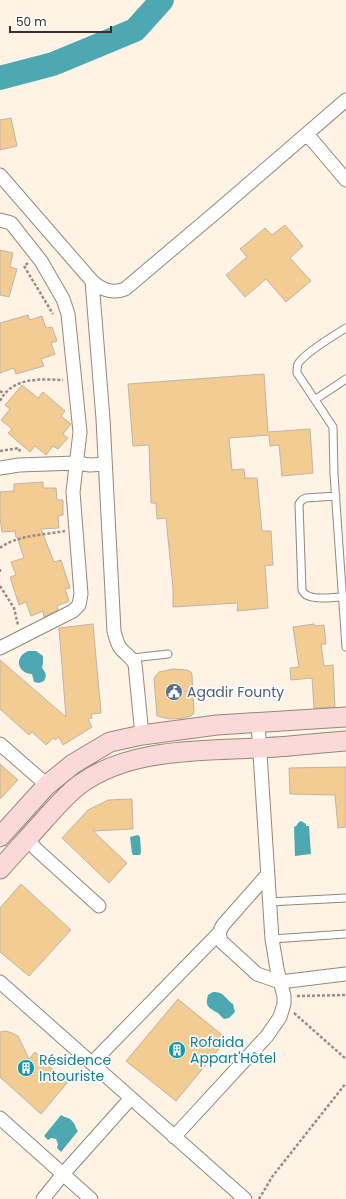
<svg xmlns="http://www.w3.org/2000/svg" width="346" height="1199" font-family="Poppins,sans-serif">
  <rect width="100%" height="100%" fill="#fef3e4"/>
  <path fill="#4ea8b1" d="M28 651H36L43 656V663L42 668C46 673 47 675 44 681L39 683 34 682 32 674C23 674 16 666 20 658 22 654 25 653 28 651Z
    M301 821 306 824V826H309L311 854 295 856 294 827 296 826 299 822Z
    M138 835 140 837 141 852 140 855H133L132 853 130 837Z
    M213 992C225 992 224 998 233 1004L235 1012 229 1018 224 1019C221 1017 219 1013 216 1012 208 1007 205 1006 208 995Z
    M61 1115C65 1118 70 1117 73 1122 76 1125 75 1128 78 1131L61 1152 57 1148 58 1144 56 1139 51 1138 48 1140 44 1136Z"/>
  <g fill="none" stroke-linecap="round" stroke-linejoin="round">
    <path stroke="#4ea8b1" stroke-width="24" d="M0 78 53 64 135 30 162 0"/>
  </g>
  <path fill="#f2cc92" stroke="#beb4a5" d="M11 118 17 146 0 150V120Z
    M285 225 303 246 290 258 311 281 286 302 266 279 245 297 226 275 247 257 240 249 265 228 272 235Z
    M0 250 13 253 10 267 17 269 9 297 0 295Z
    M28 315 30 320 42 316 46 328 52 327 57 341 51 343 55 354 41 359 44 366 16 374 14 368 0 373V323Z
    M264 374 268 432 310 429 313 473 282 476 279 445 270 446 269 435 229 438 232 470 244 469 245 478H257L262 531H271L273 565 265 566 268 608 237 611 238 603 173 607V588L166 518 157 519 156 503H151L149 445 133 446 128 384Z
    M22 385 38 398 43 392 65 411 61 416 71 424 63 434 68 438 58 449 53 446 46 455 35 446 30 452 8 433 12 429 1 420 10 409 5 405Z
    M43 482V488H56L57 500H63V515L58 516 59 528 41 529 54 562 61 560 70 588 65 589 69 601 57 606 58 610 44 617 43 611 31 616 26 602 19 605 10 577 16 575 11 562 24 558 17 537H16L15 531 2 532 0 518V492L14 491V484Z
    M93 624 101 713 91 714 92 718 88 719 92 727 63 745 59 737 55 740 53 738 46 745 32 732 29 735 0 709V660L66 717 59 628Z
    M314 624 315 626 324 625 326 644H321L324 666 333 665 335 707 314 708 312 678 291 680 290 668 299 667 293 627Z
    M173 669 187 670 191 672 192 675 194 713 191 716 184 718 169 719 157 716 154 678 159 672Z
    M0 764 18 780 0 799Z
    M346 767V827L338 828 335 795 290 794 289 768Z
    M132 799 133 829 93 831 127 863 109 883 62 838 88 810 108 800Z
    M21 884 71 930 29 976 0 952V908Z
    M178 999 227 1039 176 1101 126 1061Z
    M6 1031 12 1033 18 1036 29 1059 35 1052 67 1083 41 1114 0 1077V1032Z"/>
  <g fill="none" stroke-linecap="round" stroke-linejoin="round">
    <defs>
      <path id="lane" d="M346 328C335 335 304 353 298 364 297 367 297 370 297 373L333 427 334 474 346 647
        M316 399 346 379
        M336 496 306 498 302 500 299 504 302 590C307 602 331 597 342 597
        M132 658 168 654
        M269 902 346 898
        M272 939 346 934"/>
      <path id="street" d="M307 134 346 180
        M0 175 92 281C102 290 112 294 125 289L215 213 346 100
        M0 220 11 223 41 261 63 299 68 314 80 432 73 492 81 594 79 605 73 611 0 648
        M92 281 103 419 114 631C116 638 117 645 122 650 127 655 131 657 135 664L142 735
        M0 468 19 465 76 463 90 465 105 464
        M0 744 47 785
        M27 839 37 850 99 906
        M267 875 223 925C219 931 218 936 222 942L257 974 280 982 346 974
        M0 982 131 1098 63 1174 43 1199
        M92 1063 219 933
        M131 1098 245 1199
        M0 1118 91 1199
        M174 1137 267 1036 280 1017 284 1004V996L277 969 272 939 258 723"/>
      <path id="secondary" d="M0 837 47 785 73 764 110 742 142 735 217 725 346 717
        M0 869C15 852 30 836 45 819 56 807 66 795 79 785 129 748 200 751 258 748 287 747 317 743 346 741"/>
    </defs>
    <use href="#lane" stroke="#91887a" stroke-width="9"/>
    <use href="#street" stroke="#91887a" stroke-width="15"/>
    <use href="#secondary" stroke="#91887a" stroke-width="21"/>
    <path stroke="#968e85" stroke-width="2.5" stroke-dasharray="3 2" stroke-linecap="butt" d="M28 263 24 266 53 314
      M0 391 4 394
      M0 401C12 377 40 379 63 380
      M0 451 19 448 20 452
      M0 548C17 535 44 535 65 531
      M0 569V573
      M0 586 14 608 18 625
      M297 996 346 995
      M294 1013 346 1059
      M259 1199 272 1177 346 1083"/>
    <use href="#lane" stroke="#fff" stroke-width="7"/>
    <use href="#street" stroke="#fff" stroke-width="13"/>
    <use href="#secondary" stroke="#fbd9d8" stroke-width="19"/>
  </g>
  <defs>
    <symbol id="civic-disc" viewBox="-11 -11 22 22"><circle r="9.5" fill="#5c6f8a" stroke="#fff"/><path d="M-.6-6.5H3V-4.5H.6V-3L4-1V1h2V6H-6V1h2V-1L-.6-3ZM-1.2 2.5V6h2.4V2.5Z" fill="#fff"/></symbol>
    <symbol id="building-disc" viewBox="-11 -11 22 22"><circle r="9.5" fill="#0f9aa8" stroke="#fff"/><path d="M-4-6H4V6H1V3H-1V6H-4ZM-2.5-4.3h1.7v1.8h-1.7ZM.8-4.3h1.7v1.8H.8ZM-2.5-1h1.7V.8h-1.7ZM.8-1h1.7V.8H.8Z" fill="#fff"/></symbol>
  </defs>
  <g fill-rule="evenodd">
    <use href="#civic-disc" x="164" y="682" width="20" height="20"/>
    <use href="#building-disc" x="167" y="1040" width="20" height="20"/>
    <use href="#building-disc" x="16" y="1058" width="20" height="20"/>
  </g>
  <g text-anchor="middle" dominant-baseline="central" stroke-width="3.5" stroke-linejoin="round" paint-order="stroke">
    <g font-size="14" fill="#4e5e75" stroke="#fff" text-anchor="start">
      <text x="187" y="692">Agadir Founty</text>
    </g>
    <g font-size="14" fill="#0d838f" stroke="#fff" text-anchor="start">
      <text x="190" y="1042">Rofaida<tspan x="190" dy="16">Appart'Hôtel</tspan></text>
      <text x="39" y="1060">Résidence<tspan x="39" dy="16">Intouriste</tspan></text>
    </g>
  </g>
  <path d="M10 26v6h101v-6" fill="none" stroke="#35312c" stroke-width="2"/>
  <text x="16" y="26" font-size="12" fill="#35312c" stroke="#ffffff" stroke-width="3" paint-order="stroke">50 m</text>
</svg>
